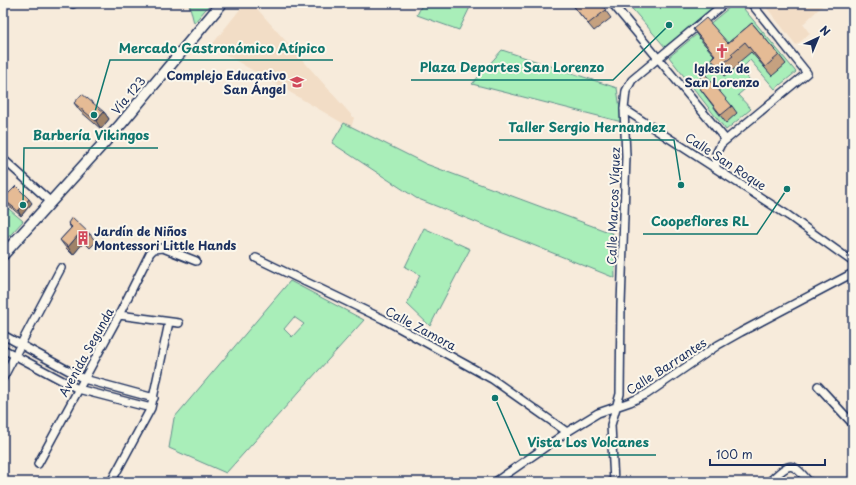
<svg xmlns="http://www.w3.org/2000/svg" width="856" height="485" font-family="'Playpen Sans',sans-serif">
  <rect width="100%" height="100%" fill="#f7ebdb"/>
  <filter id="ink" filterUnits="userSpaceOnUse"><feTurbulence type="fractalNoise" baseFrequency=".025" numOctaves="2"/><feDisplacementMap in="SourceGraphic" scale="8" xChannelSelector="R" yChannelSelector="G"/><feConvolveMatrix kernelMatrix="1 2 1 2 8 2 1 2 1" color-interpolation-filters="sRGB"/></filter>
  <g filter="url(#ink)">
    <path fill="#f2ddc6" d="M245 3H252L354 118 351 128 211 46Z
      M763 3H820L822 6 803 24 810 34 796 45Z"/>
    <path fill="#a9eeb9" stroke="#628e8c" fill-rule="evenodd" d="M189 3H211L194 23Z
      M423 3H472L459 30 417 15Z
      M627 3H718L665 47Z
      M735 3H739L796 72 775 89 750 60 741 69 752 83 738 95 751 109 726 130 669 57Z
      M502 50 617 88 622 122 472 84Z
      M344 123 426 164 614 234 615 278 416 198 332 143Z
      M3 204 23 221 3 243Z
      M424 228 470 249 430 326 407 304 420 275 405 267Z
      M290 281 364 320 226 473 169 448 174 418ZM294 317 304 324 292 337 284 329Z"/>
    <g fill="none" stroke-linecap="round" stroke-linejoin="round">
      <defs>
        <path id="minor" d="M72 3 73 4
          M612 3 726 140
          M624 109 789 216 853 262
          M3 159 51 202
          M716 168V154L721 144 807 73 751 3
          M256 258 383 319 492 379 567 432
          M119 315 179 323
          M3 335 84 379 154 398
          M3 349 78 389 151 408
          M3 378 61 268
          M818 386 853 424
          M38 464 119 315 150 253 154 249 163 248 196 261
          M111 482 151 408 169 322
          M495 482 567 432 598 413 630 402 647 394 718 345 741 332 853 273
          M614 482 611 425 620 394 621 305 626 156 624 109 626 91 632 80 725 3
          M769 482C789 464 790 459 809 482"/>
        <path id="secondary" d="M3 255 121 124 222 3"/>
      </defs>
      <use href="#minor" stroke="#1b2f5e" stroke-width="10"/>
      <use href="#secondary" stroke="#1b2f5e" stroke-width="13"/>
      <use href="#minor" stroke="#fbf7ec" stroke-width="7"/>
      <use href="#secondary" stroke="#fbf7ec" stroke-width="10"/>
    </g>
    <path fill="#c5a180" stroke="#1b2f5e" d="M600 3 611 18 594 31 578 12 572 4Z
      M752 23 779 55 786 64 772 76 751 52 738 63 740 65 724 76 711 59 714 55 699 38 693 29 728 43Z
      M695 82 732 106 737 113 726 123Z
      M74 103 104 112 109 119 101 129 80 111Z
      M3 199 32 203 21 216 7 204Z
      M68 223 90 234 96 242 90 248 84 242 73 255 66 248 60 240 71 228Z"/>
    <path fill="#a08368" stroke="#1b2f5e" d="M104 112 109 119 101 129 96 121Z
      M29 199 32 203 21 216 18 211Z
      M79 234 84 242 73 255 68 247Z"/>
    <path fill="#e5bb95" stroke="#1b2f5e" d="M574 3H600L606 10 588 24 572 4Z
      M706 18 728 43 752 23 779 55 765 67 745 42 731 54 733 56 718 67 711 59 715 55 693 29Z
      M705 74 732 106 721 115 695 82Z
      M82 94 104 112 96 121 74 103Z
      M16 186 29 199 18 211 3 199Z
      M72 217 90 234 85 240 79 234 68 247 60 240 72 227 68 223Z"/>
  </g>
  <defs>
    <symbol id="church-bare" viewBox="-9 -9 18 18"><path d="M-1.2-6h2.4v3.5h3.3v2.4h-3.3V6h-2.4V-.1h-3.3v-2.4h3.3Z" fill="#d1495b" stroke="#fbf7ec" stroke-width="2.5" paint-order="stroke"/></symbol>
    <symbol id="school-bare" viewBox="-9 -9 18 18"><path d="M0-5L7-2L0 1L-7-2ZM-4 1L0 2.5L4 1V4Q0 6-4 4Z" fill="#d1495b" stroke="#fbf7ec" stroke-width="2.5" paint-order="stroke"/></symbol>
    <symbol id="building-bare" viewBox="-9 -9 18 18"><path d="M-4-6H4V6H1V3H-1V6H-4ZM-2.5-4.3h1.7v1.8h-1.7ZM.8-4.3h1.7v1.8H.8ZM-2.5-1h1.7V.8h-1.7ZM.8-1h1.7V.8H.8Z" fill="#d1495b" stroke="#fbf7ec" stroke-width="2.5" paint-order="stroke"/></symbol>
  </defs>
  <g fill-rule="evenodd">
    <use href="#church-bare" x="712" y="41" width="20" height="20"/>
    <use href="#school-bare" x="287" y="72" width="20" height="20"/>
    <use href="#building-bare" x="73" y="228" width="20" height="20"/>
  </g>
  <g text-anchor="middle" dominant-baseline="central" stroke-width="4" stroke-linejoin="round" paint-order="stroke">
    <g font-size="12" font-weight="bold" fill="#1b2f5e" stroke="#fbf7ec">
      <text x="722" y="68">Iglesia de<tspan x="722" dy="14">San Lorenzo</tspan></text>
      <text x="286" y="75" text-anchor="end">Complejo Educativo<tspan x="286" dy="14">San Ángel</tspan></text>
      <text x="94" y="231" text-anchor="start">Jardín de Niños<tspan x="94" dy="14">Montessori Little Hands</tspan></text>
    </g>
    <g font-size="12" fill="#1b2f5e" stroke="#fbf7ec">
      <text transform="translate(128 95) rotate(-50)">Vía 123</text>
      <text transform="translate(726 161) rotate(33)">Calle San Roque</text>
      <text transform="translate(613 206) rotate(-88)">Calle Marcos Víquez</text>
      <text transform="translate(421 328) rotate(28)">Calle Zamora</text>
      <text transform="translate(86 352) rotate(-61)">Avenida Segunda</text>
      <text transform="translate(666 366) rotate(-33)">Calle Barrantes</text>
    </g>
  </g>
  <path fill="none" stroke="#0f766e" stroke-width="1.5" d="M94 115L110 60H333M669 25L613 80H411M681 185L674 140H499M23 205L24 148H158M787 189L757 234H643M495 398L520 455H656"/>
  <g fill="#0f766e" stroke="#fbf7ec" stroke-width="1.5">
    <circle cx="94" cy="115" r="4"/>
    <circle cx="669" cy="25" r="4"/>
    <circle cx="681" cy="185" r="4"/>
    <circle cx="23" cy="205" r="4"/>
    <circle cx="787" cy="189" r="4"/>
    <circle cx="495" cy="398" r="4"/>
  </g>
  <g font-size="13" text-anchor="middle" font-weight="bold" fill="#0f766e" stroke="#fbf7ec" stroke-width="4" stroke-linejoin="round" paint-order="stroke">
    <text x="222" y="53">Mercado Gastronómico Atípico</text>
    <text x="512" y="72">Plaza Deportes San Lorenzo</text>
    <text x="587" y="132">Taller Sergio Hernandez</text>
    <text x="91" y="140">Barbería Vikingos</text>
    <text x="700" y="226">Coopeflores RL</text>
    <text x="588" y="447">Vista Los Volcanes</text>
  </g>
  <rect width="856" height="485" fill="none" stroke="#fbf7ec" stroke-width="16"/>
  <rect x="8" y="8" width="840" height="469" fill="none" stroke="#1b2f5e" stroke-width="1.5" filter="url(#ink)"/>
  <g transform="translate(818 38) rotate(44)" stroke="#fbf7ec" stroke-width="3" paint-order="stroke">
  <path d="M0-3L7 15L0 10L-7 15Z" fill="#1b2f5e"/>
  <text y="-6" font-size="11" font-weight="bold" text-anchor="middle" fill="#1b2f5e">N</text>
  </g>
  <path d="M710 459v6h115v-6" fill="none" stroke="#1b2f5e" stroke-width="2"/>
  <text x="716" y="459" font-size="12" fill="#1b2f5e" stroke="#fbf7ec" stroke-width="3" paint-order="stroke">100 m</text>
</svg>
